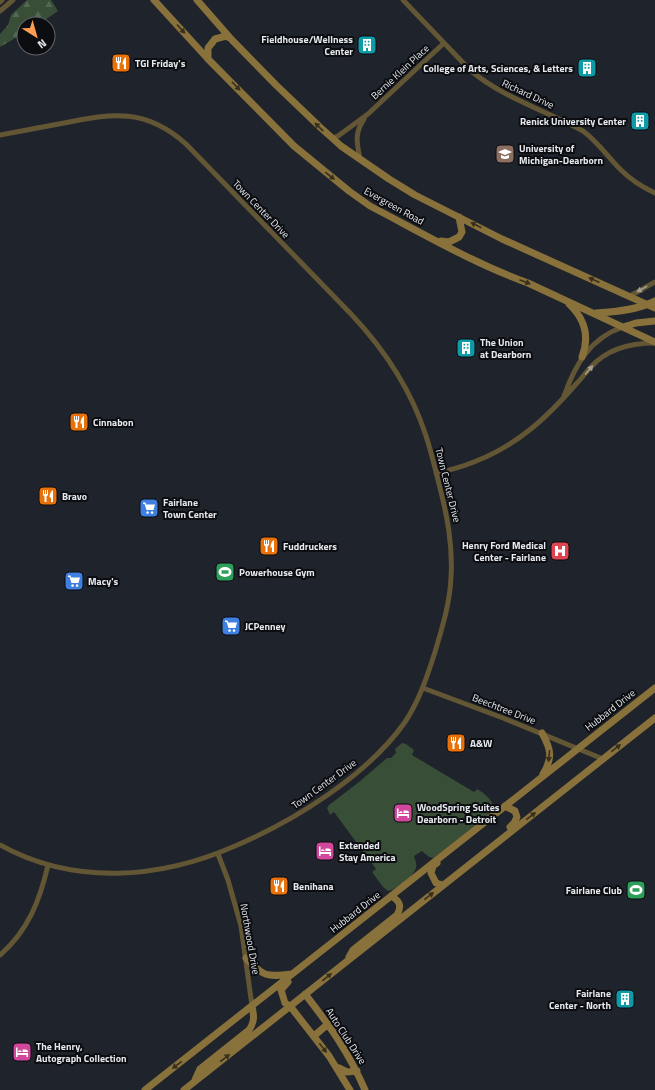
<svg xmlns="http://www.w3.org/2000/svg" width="655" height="1090" font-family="'Titillium Web',sans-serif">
  <defs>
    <pattern id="forest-firs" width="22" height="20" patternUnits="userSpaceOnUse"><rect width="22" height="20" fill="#384e37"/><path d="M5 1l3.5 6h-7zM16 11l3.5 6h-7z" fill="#556854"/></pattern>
  </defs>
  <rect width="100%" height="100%" fill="#1f232b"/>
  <path fill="#384e37" d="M402 743 406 744 414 750 412 755 474 792 477 789C484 793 496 802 493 811L434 858 429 857 422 851 414 856C416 862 418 867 414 872 411 878 395 890 388 891L383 887 372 872 376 869 334 812 330 815 327 808 329 805 359 782 387 758H391L396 753 395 749Z"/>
  <path fill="url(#forest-firs)" d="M27 0H51L58 11 39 24H24V33L0 47V34L8 25 11 15Z"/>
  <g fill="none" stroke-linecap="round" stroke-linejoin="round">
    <path stroke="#635634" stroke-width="5" d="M403 0 470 70C503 98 545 110 583 131 598 142 608 157 621 170 631 180 642 187 655 193
      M0 2 2 0
      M0 11 13 0
      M0 135C21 131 43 127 64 123 113 113 146 108 186 144L351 314C384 349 411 389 426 436 431 451 435 468 439 484 447 515 453 545 451 577 450 603 442 628 435 652 427 677 419 701 405 722 368 775 294 821 235 846 160 879 74 886 0 845
      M332 138 338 136 368 114 444 43
      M360 159C357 143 354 134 364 119
      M630 296 655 282
      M564 396C575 365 590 338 623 327
      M436 473C471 466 504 451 532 428 548 415 563 399 577 383 582 378 586 372 591 367 607 349 632 343 655 343
      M423 688 503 718 603 759
      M218 854 228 880 241 926 252 1006
      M0 955C28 931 40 900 48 865"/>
    <path stroke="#88713a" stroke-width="7" d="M154 0 208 59 294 146 349 191 370 206C422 233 473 263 528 283L655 342
      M197 0 232 40 276 85 321 128 341 146 389 179 415 195 502 239 655 308
      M208 59V48L215 39 226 36 230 38
      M441 241 449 242 459 237 462 232 459 217
      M569 304C585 319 590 336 582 357
      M596 313C616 312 637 310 655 301
      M623 327 636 323 655 321
      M542 733C551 749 553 758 543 774
      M505 806 515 811 517 817 514 823 510 827
      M437 863 433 866 431 873 436 883 443 885
      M349 957 353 950 397 915C402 906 400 901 391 896
      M246 958C264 977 266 977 292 974
      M288 982 281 990 285 1003 290 1006 329 1056 350 1090
      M305 994C330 1026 349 1053 365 1090
      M314 1036 328 1024
      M339 1068 347 1072 357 1071
      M195 1080 200 1069 249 1030C255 1021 254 1016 252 1006
      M145 1090 655 688
      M184 1090 655 718"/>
  </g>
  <defs><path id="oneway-solid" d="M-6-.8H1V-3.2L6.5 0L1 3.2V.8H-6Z"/></defs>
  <g fill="#37301f">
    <use href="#oneway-solid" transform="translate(181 29) rotate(48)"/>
    <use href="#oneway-solid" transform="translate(236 86) rotate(46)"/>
    <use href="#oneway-solid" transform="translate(319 127) rotate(-136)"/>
    <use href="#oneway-solid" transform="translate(330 176) rotate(39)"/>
    <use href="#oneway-solid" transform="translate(476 225) rotate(-153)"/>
    <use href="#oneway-solid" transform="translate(594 280) rotate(-156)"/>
    <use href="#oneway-solid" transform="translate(525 282) rotate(21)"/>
    <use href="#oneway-solid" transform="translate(616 748) rotate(-38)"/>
    <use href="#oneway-solid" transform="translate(549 756) rotate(96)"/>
    <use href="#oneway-solid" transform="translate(531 816) rotate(-38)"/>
    <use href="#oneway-solid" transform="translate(429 896) rotate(-38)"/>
    <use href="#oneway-solid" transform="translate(327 977) rotate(-39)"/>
    <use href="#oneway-solid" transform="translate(323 1048) rotate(52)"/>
    <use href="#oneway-solid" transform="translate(225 1058) rotate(-38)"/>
    <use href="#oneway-solid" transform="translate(177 1065) rotate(142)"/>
  </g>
  <g fill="#a4a092">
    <use href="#oneway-solid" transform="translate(642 289) rotate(151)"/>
    <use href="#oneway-solid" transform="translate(589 370) rotate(-49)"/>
  </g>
  <defs>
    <symbol id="building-square" viewBox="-11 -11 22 22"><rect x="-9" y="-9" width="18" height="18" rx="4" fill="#0f9aa8" stroke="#0b0d10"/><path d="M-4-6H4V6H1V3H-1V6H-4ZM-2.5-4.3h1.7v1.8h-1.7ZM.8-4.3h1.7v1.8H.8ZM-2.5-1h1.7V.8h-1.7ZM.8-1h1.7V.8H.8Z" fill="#fff"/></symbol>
    <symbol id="restaurant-square" viewBox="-11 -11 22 22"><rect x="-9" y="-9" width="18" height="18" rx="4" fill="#e8710a" stroke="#0b0d10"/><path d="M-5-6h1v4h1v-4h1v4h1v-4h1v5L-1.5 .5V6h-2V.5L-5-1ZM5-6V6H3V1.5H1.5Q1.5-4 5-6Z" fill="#fff"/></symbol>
    <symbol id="university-square" viewBox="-11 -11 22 22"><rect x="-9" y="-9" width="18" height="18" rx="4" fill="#8d6e63" stroke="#0b0d10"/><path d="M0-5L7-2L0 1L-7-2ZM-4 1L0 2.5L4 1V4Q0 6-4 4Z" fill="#fff"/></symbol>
    <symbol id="supermarket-square" viewBox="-11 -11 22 22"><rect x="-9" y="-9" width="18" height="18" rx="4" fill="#3f7fe0" stroke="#0b0d10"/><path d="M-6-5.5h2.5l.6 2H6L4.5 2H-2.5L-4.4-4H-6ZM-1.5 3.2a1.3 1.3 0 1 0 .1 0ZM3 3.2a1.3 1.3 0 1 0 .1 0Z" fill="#fff"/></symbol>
    <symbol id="hospital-square" viewBox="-11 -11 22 22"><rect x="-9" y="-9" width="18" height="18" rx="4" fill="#e0444e" stroke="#0b0d10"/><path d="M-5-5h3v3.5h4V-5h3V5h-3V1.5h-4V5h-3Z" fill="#fff"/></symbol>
    <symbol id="stadium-square" viewBox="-11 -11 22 22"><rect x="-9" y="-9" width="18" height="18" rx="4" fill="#2e9e5b" stroke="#0b0d10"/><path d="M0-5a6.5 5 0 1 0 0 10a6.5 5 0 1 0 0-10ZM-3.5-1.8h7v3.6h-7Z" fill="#fff"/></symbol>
    <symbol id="hotel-square" viewBox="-11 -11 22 22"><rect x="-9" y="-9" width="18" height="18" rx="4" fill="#d1479c" stroke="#0b0d10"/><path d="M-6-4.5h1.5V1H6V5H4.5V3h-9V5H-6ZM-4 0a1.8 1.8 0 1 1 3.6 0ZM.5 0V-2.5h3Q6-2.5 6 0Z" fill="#fff"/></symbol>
  </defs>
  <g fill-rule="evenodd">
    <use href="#building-square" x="356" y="34" width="22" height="22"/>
    <use href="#restaurant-square" x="110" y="52" width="22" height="22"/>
    <use href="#building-square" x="576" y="57" width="22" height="22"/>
    <use href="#building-square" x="629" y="110" width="22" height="22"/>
    <use href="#university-square" x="494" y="143" width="22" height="22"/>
    <use href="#building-square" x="455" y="337" width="22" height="22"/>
    <use href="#restaurant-square" x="68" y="411" width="22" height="22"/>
    <use href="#restaurant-square" x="37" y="485" width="22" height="22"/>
    <use href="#supermarket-square" x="138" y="497" width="22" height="22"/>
    <use href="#restaurant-square" x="258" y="535" width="22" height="22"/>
    <use href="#hospital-square" x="549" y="540" width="22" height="22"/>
    <use href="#stadium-square" x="214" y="561" width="22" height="22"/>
    <use href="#supermarket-square" x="63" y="570" width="22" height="22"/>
    <use href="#supermarket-square" x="220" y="615" width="22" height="22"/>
    <use href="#restaurant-square" x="445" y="732" width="22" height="22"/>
    <use href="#hotel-square" x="392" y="802" width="22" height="22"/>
    <use href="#hotel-square" x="314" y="840" width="22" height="22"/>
    <use href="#restaurant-square" x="268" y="875" width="22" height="22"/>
    <use href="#stadium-square" x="625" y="879" width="22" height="22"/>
    <use href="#building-square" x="614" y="988" width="22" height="22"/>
    <use href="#hotel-square" x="11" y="1041" width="22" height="22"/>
  </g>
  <g text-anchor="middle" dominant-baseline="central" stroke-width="4" stroke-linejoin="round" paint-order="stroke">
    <g font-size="10" font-weight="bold" fill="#e6e9ef" stroke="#0b0d10" text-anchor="start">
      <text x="353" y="39" text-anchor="end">Fieldhouse/Wellness<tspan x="353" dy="12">Center</tspan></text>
      <text x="135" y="63">TGI Friday's</text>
      <text x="573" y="68" text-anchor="end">College of Arts, Sciences, &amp; Letters</text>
      <text x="626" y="121" text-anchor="end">Renick University Center</text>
      <text x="519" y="148">University of<tspan x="519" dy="12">Michigan-Dearborn</tspan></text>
      <text x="480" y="342">The Union<tspan x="480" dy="12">at Dearborn</tspan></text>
      <text x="93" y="422">Cinnabon</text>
      <text x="62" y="496">Bravo</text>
      <text x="163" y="502">Fairlane<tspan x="163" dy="12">Town Center</tspan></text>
      <text x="546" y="545" text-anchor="end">Henry Ford Medical<tspan x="546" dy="12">Center - Fairlane</tspan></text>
      <text x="283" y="546">Fuddruckers</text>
      <text x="239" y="572">Powerhouse Gym</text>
      <text x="88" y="581">Macy's</text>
      <text x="245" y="626">JCPenney</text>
      <text x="470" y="743">A&amp;W</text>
      <text x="417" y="807">WoodSpring Suites<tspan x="417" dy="12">Dearborn - Detroit</tspan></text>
      <text x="339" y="845">Extended<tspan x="339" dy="12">Stay America</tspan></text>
      <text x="293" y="886">Benihana</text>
      <text x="622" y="890" text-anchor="end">Fairlane Club</text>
      <text x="611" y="993" text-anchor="end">Fairlane<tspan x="611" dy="12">Center - North</tspan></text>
      <text x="36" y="1046">The Henry,<tspan x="36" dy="12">Autograph Collection</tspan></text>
    </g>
    <g font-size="10" fill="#e6e9ef" stroke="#0b0d10">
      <text transform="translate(400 72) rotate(-43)">Bernie Klein Place</text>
      <text transform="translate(528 94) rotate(25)">Richard Drive</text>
      <text transform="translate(394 206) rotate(29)">Evergreen Road</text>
      <text transform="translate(261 209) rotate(46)">Town Center Drive</text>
      <text transform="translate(448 485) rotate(76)">Town Center Drive</text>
      <text transform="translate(504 709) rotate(21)">Beechtree Drive</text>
      <text transform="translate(610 710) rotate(-38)">Hubbard Drive</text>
      <text transform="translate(324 784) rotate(-36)">Town Center Drive</text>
      <text transform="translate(355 912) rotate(-38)">Hubbard Drive</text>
      <text transform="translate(250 939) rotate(80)">Northwood Drive</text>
      <text transform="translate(346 1036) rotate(57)">Auto Club Drive</text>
    </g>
  </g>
  <g transform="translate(36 36) rotate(143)"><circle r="19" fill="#0b0d10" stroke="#636569"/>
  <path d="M0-3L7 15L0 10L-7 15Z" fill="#fb9e51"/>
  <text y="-6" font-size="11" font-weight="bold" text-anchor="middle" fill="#e6e9ef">N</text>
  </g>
</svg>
